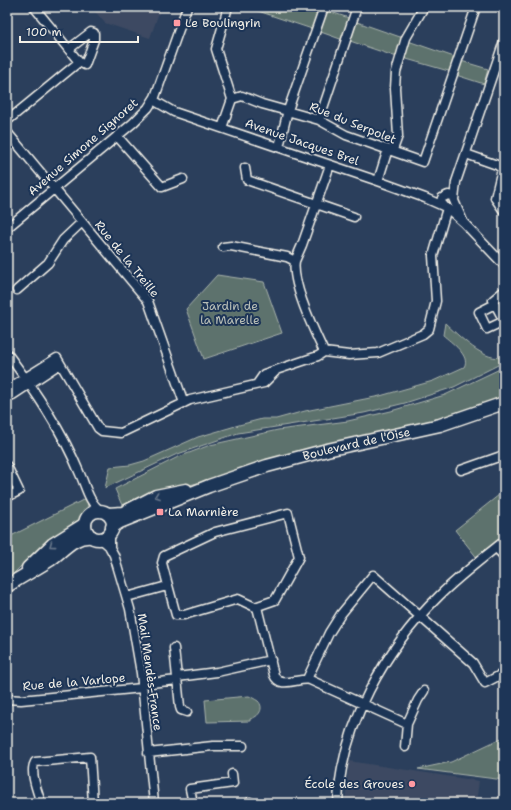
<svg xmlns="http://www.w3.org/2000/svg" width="511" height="810" font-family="'Shantell Sans',sans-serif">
  <rect width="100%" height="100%" fill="#2b3f5c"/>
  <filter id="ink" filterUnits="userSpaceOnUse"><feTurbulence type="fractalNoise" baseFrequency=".025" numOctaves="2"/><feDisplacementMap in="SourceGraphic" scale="8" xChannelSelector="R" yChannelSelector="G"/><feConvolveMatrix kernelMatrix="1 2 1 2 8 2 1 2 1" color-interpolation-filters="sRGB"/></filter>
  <g filter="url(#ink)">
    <path fill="#3c4a62" d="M91 7H161L150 38 105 23Z
      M349 761 479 781 476 803H345Z"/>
    <path fill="#5d726d" stroke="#a8b2aa" d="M246 7H319L312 29Z
      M325 10 349 18 343 40 318 31Z
      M357 22 403 38 397 57 350 41Z
      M408 41 457 58 452 72 403 58Z
      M461 61 488 69 484 84 456 75Z
      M217 275 264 282 282 333 204 359 186 309Z
      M445 323C457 334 487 365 504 356V362L454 387 405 403 364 413 238 433 175 455 105 488 110 467 130 465 144 461 198 437 239 425 262 419H276L305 411 380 396 433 381 464 367C471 356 451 342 443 335Z
      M504 367V399L465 413 265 462 202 482 172 489 124 510 115 489 176 458 210 445 278 430 348 421 391 411 445 395Z
      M504 491V537L478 559 455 530Z
      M87 498 88 509 78 526 58 536 32 555 7 580V538Z
      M249 696C251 697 255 699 258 701 265 708 259 717 250 719V721L207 722 205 700Z
      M504 737V780L418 769 451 762Z"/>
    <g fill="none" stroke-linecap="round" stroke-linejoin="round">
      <defs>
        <path id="street" d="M34 7 79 62 85 65 94 40V33L91 32 69 49
          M232 99 242 96 262 104 319 120 346 135 423 162 476 7
          M153 100 174 112 378 181 425 198 443 206
          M319 120 357 7
          M7 121 79 62
          M222 128 232 99 216 49 228 7
          M7 132 148 301 184 403
          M117 136 162 187 183 179
          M279 147 288 110 324 7
          M393 150 398 136 395 88 396 72 406 38 424 7
          M466 154 497 165 502 169 495 198 504 211
          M245 168 247 180 354 217
          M378 181 388 149
          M454 200 456 182 504 41
          M445 207 441 202 442 198 448 195 452 196 462 219
          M7 228 133 123 148 108 155 97 187 7
          M223 247 231 246 287 257 295 261C291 283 314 331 324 352
          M295 261 302 245 330 165
          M17 290 48 263 63 240 82 222
          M495 304 504 321 487 329 479 312Z
          M495 304 493 300 504 291
          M7 353C35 391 62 430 80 474 86 487 89 503 101 511
          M257 384 264 374 318 356 324 352 349 355 378 353 423 334 429 329 436 301 433 256 447 208 464 223 504 265
          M7 392 17 383 57 358 98 428 102 431 121 433 190 400 264 383 275 372
          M7 396 13 395 60 364
          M7 466 19 491 7 497
          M461 470 504 455
          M288 513 299 557 275 600 255 607 238 599 184 615H176L162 563 164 556 215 532Z
          M110 532V547
          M100 538 109 546 114 555 130 609 141 673 154 803
          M496 548 504 556
          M127 597 167 586
          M257 607 274 675C280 690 299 677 310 680L407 724 418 700 424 691
          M174 648 180 707 181 710 187 712
          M177 677 217 672 271 660
          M307 679 329 633 341 614 373 575 473 663 485 683 504 673
          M142 684 177 680
          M7 699 21 700 142 688
          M405 747 407 724
          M148 753 213 746H243
          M250 802V803
          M41 803C38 793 29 772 35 762L90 757 93 803
          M193 803 190 789 233 783 232 774
          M338 803C341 726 385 649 439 596 459 576 482 559 504 541"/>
        <g id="secondary">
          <circle cx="99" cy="525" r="14"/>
          <path d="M108 514 123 513 156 496 186 490"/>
          <path id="s1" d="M112 527 120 522 209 486 267 466 327 450 440 425 504 403"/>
          <path d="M28 568 53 544 85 524"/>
          <path d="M7 586C21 577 36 569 50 560 63 551 74 535 92 537"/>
        </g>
      </defs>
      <use href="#street" stroke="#f4f1e8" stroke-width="11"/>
      <use href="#secondary" stroke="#f4f1e8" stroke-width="15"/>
      <use href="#street" stroke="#1d3557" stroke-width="8"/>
      <use href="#secondary" stroke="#1d3557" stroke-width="12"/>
    </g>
    <defs><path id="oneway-chevron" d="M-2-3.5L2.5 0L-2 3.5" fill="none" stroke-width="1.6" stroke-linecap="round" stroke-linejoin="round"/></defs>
    <g stroke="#68778a">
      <use href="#oneway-chevron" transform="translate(157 496) rotate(160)"/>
      <use href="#oneway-chevron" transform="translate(52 545) rotate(143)"/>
    </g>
  </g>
  <g fill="#ff9aa2" stroke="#1d3557" stroke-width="1.5">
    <rect x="173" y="19" width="8" height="8" rx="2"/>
    <rect x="156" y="508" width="8" height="8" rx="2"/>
    <circle cx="412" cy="784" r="4"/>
  </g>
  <g text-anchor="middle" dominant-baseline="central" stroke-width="4" stroke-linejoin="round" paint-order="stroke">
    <g font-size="12" fill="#f4f1e8" stroke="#1d3557" text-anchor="start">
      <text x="185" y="23">Le Boulingrin</text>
      <text x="168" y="512">La Marnière</text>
      <text x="404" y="784" text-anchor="end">École des Groues</text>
    </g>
    <g font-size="12" fill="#f4f1e8" stroke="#1d3557">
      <text transform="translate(353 123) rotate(22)">Rue du Serpolet</text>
      <text transform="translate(302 142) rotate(19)">Avenue Jacques Brel</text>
      <text transform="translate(83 147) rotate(-41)">Avenue Simone Signoret</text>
      <text transform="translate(127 259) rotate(51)">Rue de la Treille</text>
      <text stroke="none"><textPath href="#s1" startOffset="259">Boulevard de l'Oise</textPath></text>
      <text transform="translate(150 672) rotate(82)">Mail Mendès-France</text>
      <text transform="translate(74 682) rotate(-5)">Rue de la Varlope</text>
    </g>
    <g font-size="12" fill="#b8beb7" stroke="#1d3557">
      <text x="230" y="306">Jardin de<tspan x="230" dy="14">la Marelle</tspan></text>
    </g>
  </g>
  <rect width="511" height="810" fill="none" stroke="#1d3557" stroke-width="24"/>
  <rect x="12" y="12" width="487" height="786" fill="none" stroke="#f4f1e8" stroke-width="1.5" filter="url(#ink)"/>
  <path d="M20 36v6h118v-6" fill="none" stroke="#f4f1e8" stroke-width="2"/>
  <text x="26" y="36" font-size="12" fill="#f4f1e8" stroke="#1d3557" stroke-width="3" paint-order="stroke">100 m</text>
</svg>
